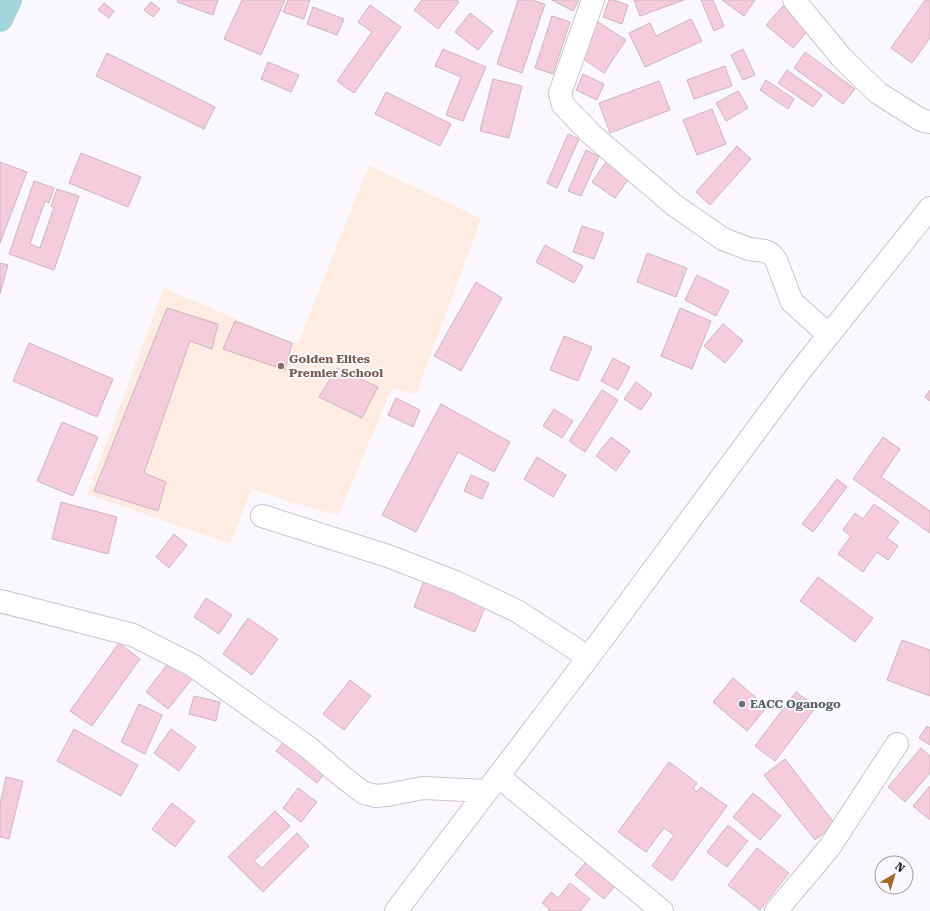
<svg xmlns="http://www.w3.org/2000/svg" width="930" height="911" font-family="'Roboto Serif',serif">
  <rect width="100%" height="100%" fill="#faf8fc"/>
  <path fill="#feebe2" d="M369 165 481 219 416 394 392 388 338 515 290 502 252 489 230 544 87 494 164 288 292 343H298Z"/>
  <g fill="none" stroke-linecap="round" stroke-linejoin="round">
    <path stroke="#a4d5da" stroke-width="26" d="M0 19 9 0"/>
  </g>
  <path fill="#f5ccdc" stroke="#cdb5be" d="M178 0H218L213 15 177 2Z
    M242 0H285L261 55 224 39Z
    M288 0H310L304 19 283 12Z
    M422 0H456L459 2 438 29 414 10Z
    M518 0H531L545 4 522 73 497 64Z
    M552 0H579L573 11Z
    M609 0H614L628 5 622 24 603 17Z
    M634 0H684L640 16Z
    M701 0H713L724 26 714 31Z
    M722 0H755L744 16Z
    M925 0H930V38L912 63 891 48Z
    M151 2 160 9 153 17 144 10Z
    M104 3 114 11 109 18 98 10Z
    M370 5 401 27 354 93 337 81 372 32 358 22Z
    M783 6 810 28 793 48 766 25Z
    M313 7 344 19 337 35 307 24Z
    M470 13 493 31 478 50 455 32Z
    M552 16 570 22 553 74 535 68Z
    M691 19 702 41 645 67 629 33 650 23 656 36Z
    M598 22 626 40 604 73 576 54Z
    M443 49 486 67 463 121 446 115 461 77 435 66Z
    M743 49 755 75 743 80 731 55Z
    M805 52 855 89 843 104 794 68Z
    M107 53 215 107 204 129 96 76Z
    M268 62 299 75 291 92 261 79Z
    M725 66 732 86 694 99 687 80Z
    M787 70 822 95 813 107 778 83Z
    M583 74 604 84 597 100 576 90Z
    M493 79 522 86 509 138 480 131Z
    M766 80 794 99 788 109 760 90Z
    M659 81 670 110 610 133 599 103Z
    M738 91 748 108 726 121 716 103Z
    M386 92 451 124 440 146 375 114Z
    M712 109 726 144 697 155 683 120Z
    M568 134 579 139 557 188 547 183Z
    M737 146 751 159 710 205 696 192Z
    M586 150 599 156 581 196 568 191Z
    M81 153 141 177 128 207 69 183Z
    M607 161 630 177 615 198 592 182Z
    M0 162 27 172 0 243Z
    M34 181 54 188 49 203 45 201 30 244 40 248 54 207 51 206 57 189 79 196 54 270 9 254Z
    M582 226 604 233 594 259 573 252Z
    M545 245 583 266 574 283 536 262Z
    M647 253 687 268 676 297 637 282Z
    M0 263 8 265 0 294Z
    M697 275 729 291 716 316 685 300Z
    M476 282 502 298 461 371 434 356Z
    M167 308 218 324 212 349 190 341 144 473 166 482 158 511 94 491Z
    M680 308 711 321 692 369 661 356Z
    M235 321 292 343 285 370 223 349Z
    M723 324 743 341 725 363 704 346Z
    M564 336 592 347 578 381 550 370Z
    M29 343 113 379 97 417 13 381Z
    M613 358 630 367 618 390 601 381Z
    M337 368 378 387 362 418 319 397Z
    M636 382 652 394 641 410 624 399Z
    M602 390 618 400 585 452 569 441Z
    M930 390V401L925 397Z
    M396 398 420 410 413 427 388 415Z
    M441 404 510 442 494 472 458 452 416 532 382 515Z
    M554 409 573 421 562 438 543 426Z
    M62 422 98 437 73 496 37 481Z
    M611 437 630 451 616 471 596 456Z
    M883 437 900 449 881 477 930 511V533L853 479Z
    M537 457 566 475 553 497 524 479Z
    M471 475 489 483 482 499 464 491Z
    M837 479 847 487 813 532 802 524Z
    M61 502 117 517 108 554 52 539Z
    M874 504 899 522 887 538 898 546 888 560 877 552 863 572 838 554 851 536 843 530 855 513 863 519Z
    M174 534 187 545 169 568 156 557Z
    M818 577 873 618 855 642 800 601Z
    M425 578 486 604 475 632 414 607Z
    M206 598 232 615 219 634 194 617Z
    M248 618 278 639 252 675 223 654Z
    M902 640 930 650V696L887 680Z
    M119 643 140 659 92 726 70 711Z
    M170 661 192 679 168 709 146 692Z
    M733 678 767 707 747 731 713 702Z
    M350 680 371 696 344 730 323 714Z
    M796 692 816 707 775 761 755 746Z
    M194 696 220 702 216 721 189 714Z
    M139 704 162 715 145 754 121 742Z
    M927 726 930 728V745L919 738Z
    M74 729 138 765 121 796 57 761Z
    M171 729 196 747 179 771 154 753Z
    M284 741 325 773 317 783 276 751Z
    M921 748 930 756V773L905 802 888 787Z
    M785 759 835 824 815 840 764 775Z
    M669 762 697 783 693 789 697 792 701 787 727 806 672 881 652 866 674 835 664 828 646 852 618 832Z
    M6 777 23 781 9 839 0 837V804Z
    M930 786V820L913 806Z
    M298 788 317 802 301 822 283 808Z
    M753 793 781 816 760 840 733 817Z
    M172 803 195 821 175 847 152 829Z
    M275 811 290 826 254 861 262 868 297 833 309 846 263 892 228 857Z
    M728 825 748 841 727 867 707 852Z
    M757 848 789 873 760 910 728 885Z
    M587 861 616 885 604 899 575 875Z
    M570 883 590 899 580 911H548L549 909 542 903 551 892 558 898Z"/>
  <g fill="none" stroke-linecap="round" stroke-linejoin="round">
    <defs>
      <path id="minor" d="M593 0 560 93 563 105 591 134 674 205 723 239 749 249 765 251 771 254 776 260 792 302 829 335
        M794 0 842 58 878 93 921 120 930 122
        M262 516 388 556 458 583 517 611 588 657
        M0 601 133 635 192 665 308 747 344 778 364 793 376 796 387 795 423 788 487 791
        M498 776 662 911
        M396 911 597 646 797 375 930 208
        M776 911 829 848 897 744"/>
    </defs>
    <use href="#minor" stroke="#cdc2d6" stroke-width="24"/>
    <use href="#minor" stroke="#fff" stroke-width="22"/>
  </g>
  <circle fill="#8d6e63" stroke="#faf8fc" stroke-width="1.5" cx="281" cy="366" r="4"/>
  <circle fill="#6b7280" stroke="#faf8fc" stroke-width="1.5" cx="742" cy="704" r="4"/>
  <g text-anchor="middle" dominant-baseline="central" stroke-width="4" stroke-linejoin="round" paint-order="stroke">
    <g font-size="12" font-weight="bold" fill="#785e54" stroke="#faf8fc" text-anchor="start">
      <text x="289" y="359">Golden Elites<tspan x="289" dy="14">Premier School</tspan></text>
    </g>
    <g font-size="12" font-weight="bold" fill="#5b616d" stroke="#faf8fc" text-anchor="start">
      <text x="750" y="704">EACC Oganogo</text>
    </g>
  </g>
  <g transform="translate(894 875) rotate(38)"><circle r="19" fill="#faf8fc" stroke="#a19ea4"/>
  <path d="M0-3L7 15L0 10L-7 15Z" fill="#a06824"/>
  <text y="-6" font-size="11" font-weight="bold" text-anchor="middle" fill="#1c181f">N</text>
  </g>
</svg>
